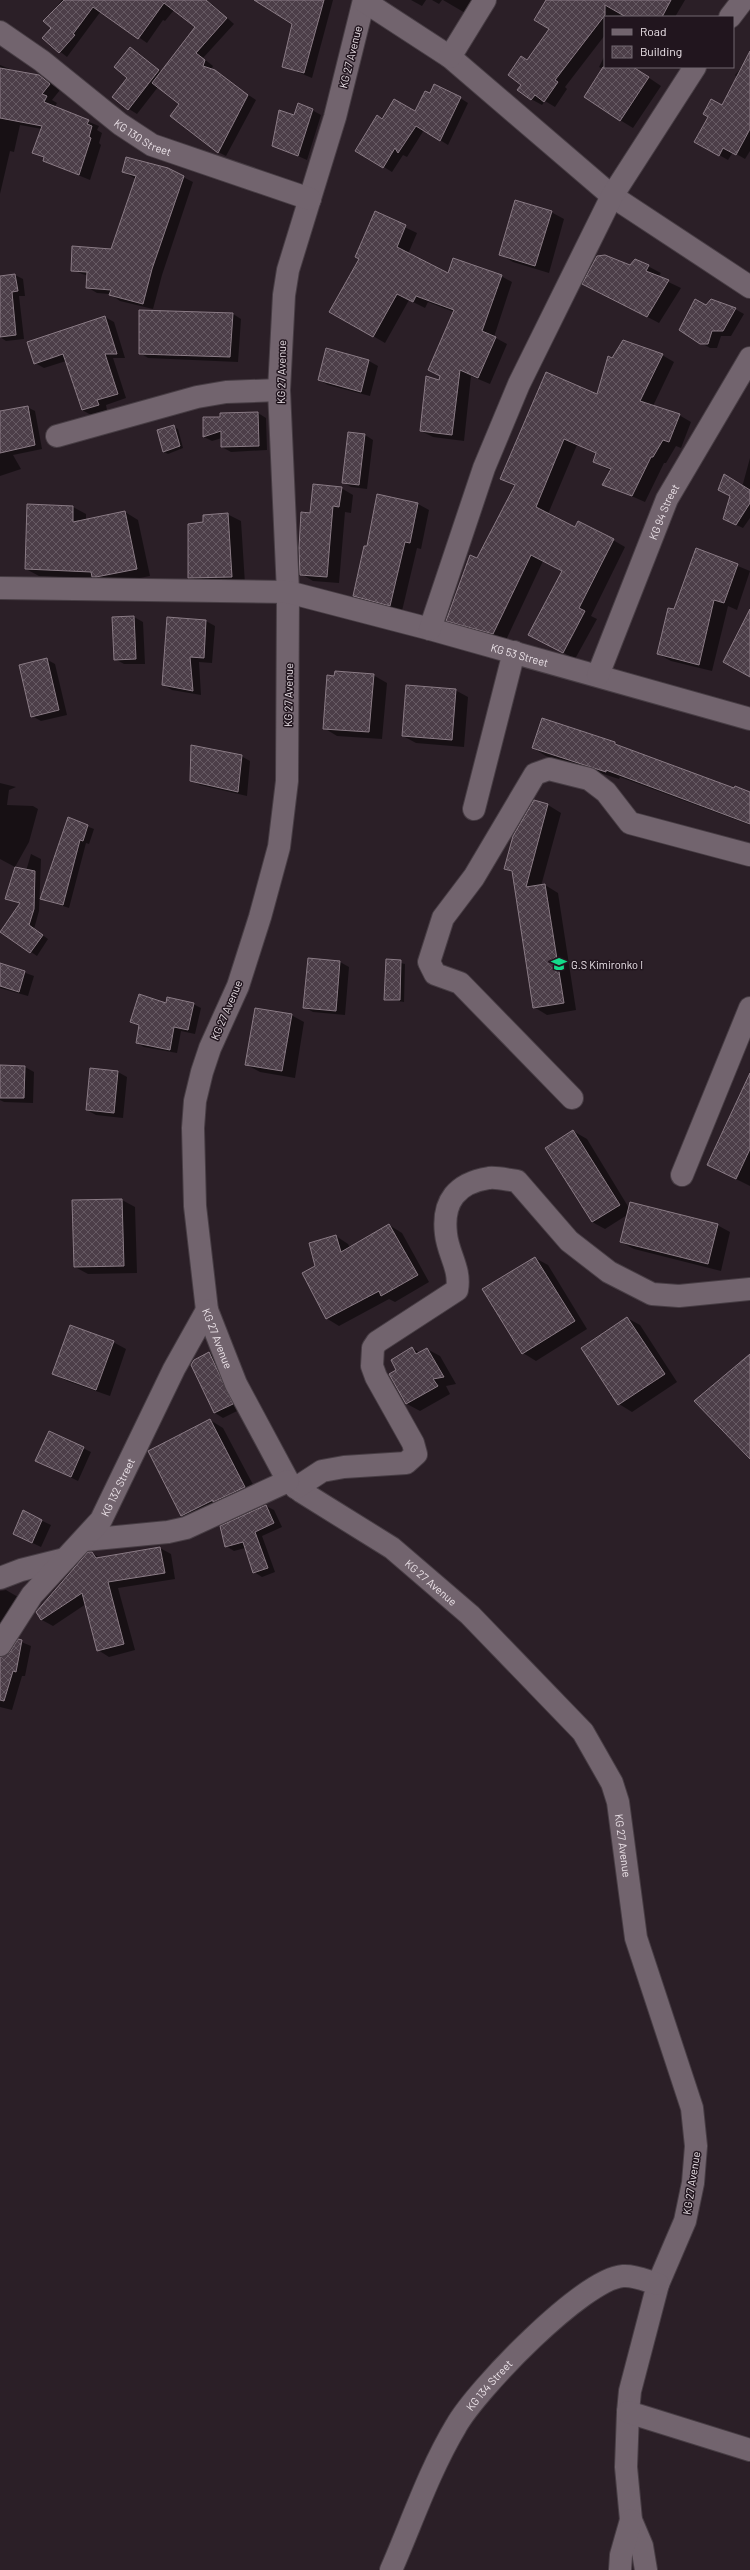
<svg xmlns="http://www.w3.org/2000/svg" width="750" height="2570" font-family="Barlow,sans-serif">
  <defs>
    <pattern id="building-cross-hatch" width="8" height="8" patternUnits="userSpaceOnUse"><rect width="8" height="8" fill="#4c3e48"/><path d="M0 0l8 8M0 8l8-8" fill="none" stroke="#665a63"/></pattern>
  </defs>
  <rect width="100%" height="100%" fill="#2b1f27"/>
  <path fill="#0007" d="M62 0H207L234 24 203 58 213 66 211 70 256 100 226 156 218 152 180 104 158 87 137 114 129 109 130 49 162 72 196 27 174 10 165 21 163 20 147 43 101 11 67 57 43 38 52 28 45 21Z
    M256 0H333L312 78 283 66 293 23Z
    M411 0H426L422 6Z
    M432 0H442L439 4Z
    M443 0H483L472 17Z
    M547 0H685L675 17H628L623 14 621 17H605V35L565 87 567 89 555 107 545 101 542 105 531 99 522 85 528 61 550 29Z
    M605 55V67H633L661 86 633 128 620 120 603 69 599 67Z
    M750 57V98L735 75Z
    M0 65 17 72 38 76 49 82 60 90 52 100 57 103 54 108 99 126 97 130 102 133 99 143 101 145 90 180 44 161 45 158 34 152 42 129 20 125 14 152 10 151 0 194Z
    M460 98 468 103 448 145 424 130 407 157 403 155 392 172 384 167 383 120 415 112Z
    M723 106 750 114V151L745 159 733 152 728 160 696 142Z
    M312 110 321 115 307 160 273 145 294 117Z
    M123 172 183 177 193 182 162 275 153 309 120 301 110 294 97 293 87 287 88 276 72 270 112 250 136 179Z
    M551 212 564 219 549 273 513 262 500 254Z
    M375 213 417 233 408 254 449 274 501 276 512 282 494 337 507 344 490 384 471 376 464 441 433 437 421 431 439 381 454 312 428 302 425 308 409 300 385 343 330 311 360 259Z
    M636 260 661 273 658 277 681 288 659 323 596 290Z
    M15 275 23 279 25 296H19L24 339 6 341 0 337V277Z
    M706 306 735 309 744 314 731 336H721L717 348H710L680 330Z
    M233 314 241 319 238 362 148 358 140 353Z
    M105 317 114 322 125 358H113L126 398 106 405 107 410 91 415 82 410 66 361 44 368 35 363Z
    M327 349 369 361 378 366 370 396 328 385 319 380Z
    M662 355 674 362 653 406 679 415 691 422 681 448 676 446 666 463H664L645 502 604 484 611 471 594 462 597 454 577 445 548 514 575 529 613 540 625 547 591 616 597 619 575 659 542 641 563 571 543 561 506 640 459 627 447 620 515 486 502 479 598 396 612 359Z
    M27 407 35 411 42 449 13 455 21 469 0 476V413Z
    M258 413 266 418 267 450 231 452 222 447V438L212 441 204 437V418H221Z
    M174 427 178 429 183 448 168 454 164 452 159 430Z
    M365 435 373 440 367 489 351 487 343 482Z
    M750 458V495L741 491Z
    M341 488 353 495 351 513 345 512 339 583 313 581 301 574 311 514Z
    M731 495 750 504V518L743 528 724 519Z
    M418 504 429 510 421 549 417 548 402 611 365 602 354 595 368 548Z
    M73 507 86 514V520L125 512 138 520 150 576 110 584 97 579 39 576 26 569Z
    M227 514 241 521 245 584 202 585 189 578 204 523Z
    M696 549 750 571 737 610 728 606 712 671 671 661 658 654Z
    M134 617 143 622 145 664H124L115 659Z
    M168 618 206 621 215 626 212 663 199 662 201 695 172 690 163 685Z
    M46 659 55 664 67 715 41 721 32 716Z
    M373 675 387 683 382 739 337 736 324 728 334 678Z
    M455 690 468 697 464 747 416 743 403 736Z
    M615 743 629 750 734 790 750 793V825L620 777 619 779 546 756 533 748Z
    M241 756 250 761 247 796 200 785 191 780Z
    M0 783 16 787 9 790 7 805 33 806 38 809 29 842 15 867 0 859Z
    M548 805 561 813 541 886 545 885 558 893 576 1010 547 1015 534 1007 513 873 505 868Z
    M68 819 94 829 89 844 86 843 69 908 41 899Z
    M31 854 41 859 39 911 34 929 48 939 37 956 6 935 20 904 17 902Z
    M309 959 340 962 349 967 345 1015 313 1012 304 1007Z
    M387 960 405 964 404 1002 385 999Z
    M0 964 34 976 28 996 0 988Z
    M167 1004H193L201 1008 195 1034 181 1031 177 1053 144 1047 137 1043 140 1026 131 1022Z
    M291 1015 304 1022 295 1078 260 1072 247 1065Z
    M0 1066 25 1067 34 1072 33 1103 4 1102 0 1100Z
    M91 1069 118 1072 127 1077 123 1118 96 1115 87 1110Z
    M750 1076V1186L708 1165Z
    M573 1131 587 1139 629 1208 717 1225 730 1232 721 1271 634 1249 621 1242 627 1215 605 1229 592 1222Z
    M122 1200 135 1207 137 1273 88 1274 75 1267 73 1201Z
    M389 1225 402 1233 429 1282 395 1302 389 1299 339 1326 326 1318 316 1266 336 1236 348 1244 350 1248Z
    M535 1258 548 1265 587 1329 536 1361 523 1353Z
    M627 1318 640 1325 677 1382 632 1412 619 1404Z
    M113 1342 126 1349 110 1396 67 1381 54 1373Z
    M412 1348 420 1353 427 1349 440 1356 456 1384 446 1386 450 1394 420 1411 407 1404 390 1374 398 1370Z
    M209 1353 218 1358 241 1409 223 1418 215 1413Z
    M210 1420 223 1428 258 1494 195 1523 182 1515Z
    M49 1432 91 1452 78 1481 43 1464Z
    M266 1506 274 1510 282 1527 262 1536 275 1572 262 1577 254 1572 245 1548 234 1551 226 1546Z
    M23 1512 51 1525 41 1547 22 1538Z
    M160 1548 171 1554 175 1579 118 1588 135 1650 109 1657 98 1650 86 1604 53 1626 42 1620 37 1612 92 1553 100 1558Z
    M6 1590 18 1597 0 1642V1591Z
    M19 1641 31 1646 25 1676H22L12 1710 0 1707V1657H7Z"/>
  <path fill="url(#building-cross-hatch)" stroke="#8a7b85" d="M64 0H206L227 18 196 53 205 60 203 66 215 70 248 95 218 153 170 116 179 104 152 83 195 27 164 3 138 39 93 7 73 34 75 35 59 53 42 38 51 28 43 21Z
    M254 0H324L304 73 282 67 292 24Z
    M546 0H671L662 17H626L605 5V15L555 80 558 82 544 102 535 95 531 100 517 90 521 85 508 75 521 56 527 60 549 29 534 20Z
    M130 47 159 70 128 110 112 97 127 78 114 67Z
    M750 51V129L736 155 723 148 719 156 694 142 708 117 703 114 711 99 722 105Z
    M603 67H633L649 77 620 121 584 97Z
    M0 68 39 75 50 84 42 94 47 96 44 102 89 120 87 124 92 126 89 137 91 138 79 175 43 161 44 157 32 153 42 126 0 118Z
    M434 84 461 97 440 141 416 126 398 153 395 148 383 168 355 151 377 115 382 119 394 99 415 111 425 91 430 93Z
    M298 103 313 109 298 156 272 146 279 110 294 115Z
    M126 157 168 168 184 176 152 269 143 304 109 295 111 290 86 288 87 272 71 271 72 246 111 249 136 176 122 172Z
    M515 200 552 211 535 266 499 255Z
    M375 211 406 225 397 247 448 273 453 258 502 275 482 331 496 337 478 378 460 370 452 435 420 431 426 376 439 380 440 376 428 370 454 310 416 296 413 302 397 294 373 337 329 312 359 259 355 257Z
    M605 255 630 265 635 259 649 265 646 271 669 280 647 317 582 284 597 256Z
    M15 274 18 291 12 292 16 335 0 337V276Z
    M695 299 706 305 711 299 736 308 723 331H712L708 344H700L679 330Z
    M139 310 233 313 230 357 139 354Z
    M105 316 117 354H105L118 394 97 400 99 405 82 410 63 354 34 364 27 342Z
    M623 340 663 354 640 401 680 414 669 442 663 440 653 457H651L632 496 602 485 611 469 593 462 596 453 564 439 536 507 575 527 578 521 614 539 579 608 585 611 563 653 528 635 562 571 531 555 493 634 446 621 470 555 477 558 515 485 500 479 546 372 597 394 608 356 612 358Z
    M326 348 369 360 361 392 318 380Z
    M28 406 35 445 0 453V411Z
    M258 412 259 446 221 447V431L203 437V417H220V413Z
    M174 425 180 446 163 452 157 430Z
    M348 432 365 434 359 485 342 483Z
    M724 474 750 490V503L736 525 723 519 730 496 718 490Z
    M313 484 342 487 339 507 333 506 327 577 300 575 299 548 301 512 310 513Z
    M377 494 418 503 410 543 405 542 390 606 353 596 364 546H367Z
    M27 504 73 506V522L125 511 137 569 96 577H92L91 572 25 569Z
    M228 513 232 577 188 578V524L203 522V515Z
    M696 548 738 564 724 603 714 600 699 665 657 654 668 608 674 609Z
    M750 609V677L723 662Z
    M134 616 136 659 114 660 112 617Z
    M167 617 206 620 204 658 190 657 193 691 162 685Z
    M47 658 59 710 31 717 19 665Z
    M335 671 374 674 369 732 323 729 327 675 334 676Z
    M406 685 456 689 452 740 402 736Z
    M542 718 615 742V744L734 788 735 786 750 792V824L606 770V772L532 748Z
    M191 745 242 755 238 792 190 781Z
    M534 800 548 804 526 887 545 884 564 1003 533 1008 512 871 504 869 513 836Z
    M68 817 88 825 83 841 80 840 63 905 40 899Z
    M15 867 35 871 34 909 29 925 43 935 30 953 0 932 20 903 5 899Z
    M308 958 340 961 336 1011 303 1008Z
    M386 959 401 960 400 1000H384Z
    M0 963 25 971 19 992 0 986Z
    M139 994 166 1003 167 997 194 1003 188 1030 174 1027 170 1050 136 1043 139 1025 130 1022Z
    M255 1008 292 1014 282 1071 245 1065Z
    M0 1065 25 1066 24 1098H0Z
    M90 1068 118 1071 114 1113 86 1110Z
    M750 1073V1149L736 1179 707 1165Z
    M573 1130 620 1205 592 1222 545 1148Z
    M122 1199 124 1266 74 1267 72 1200Z
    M630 1202 718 1224 708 1264 620 1242Z
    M389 1224 418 1275 381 1296 379 1291 326 1319 302 1273 315 1266 309 1243 336 1235 341 1252Z
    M535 1257 575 1321 522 1354 482 1289Z
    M627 1317 665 1374 618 1405 581 1348Z
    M70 1325 114 1341 96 1390 52 1374Z
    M412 1347 416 1354 427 1348 444 1377 433 1379 438 1386 406 1404 389 1374 396 1370 391 1360Z
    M209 1352 233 1404 214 1413 191 1365 194 1360Z
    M750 1354V1459L694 1401Z
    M210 1419 245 1487 213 1502V1500L181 1516 148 1451Z
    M49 1431 84 1447 71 1477 35 1461Z
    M266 1505 274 1523 255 1532 268 1568 253 1573 243 1542 225 1547 220 1526Z
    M23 1510 42 1520 32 1543 13 1534Z
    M160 1547 165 1573 108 1582 124 1644 97 1651 82 1593 41 1620 36 1612 88 1552H92L96 1558Z
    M18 1639 22 1640 16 1672 13 1671 4 1701 0 1700V1657L10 1652Z"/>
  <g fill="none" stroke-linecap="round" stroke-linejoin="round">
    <defs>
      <g id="minor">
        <path id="s1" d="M364 0 335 117 288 270 284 295 279 390 288 592 287 781 279 847 260 917 238 986 210 1048 202 1072 195 1101 193 1128 195 1206 207 1310 236 1384 288 1481 302 1492 392 1548 470 1615 583 1732 612 1783 618 1802 636 1938 692 2108 696 2146 693 2183 685 2221 658 2284 630 2391 628 2412 626 2467 631 2520 642 2546 646 2570"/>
        <path d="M364 1 450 57 612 196 750 287"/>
        <path d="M730 17 743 0"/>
        <path id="s2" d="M0 32 42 61 120 124 152 145 310 199"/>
        <path d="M450 57 485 0"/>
        <path d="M57 436 197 397 226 392 279 390"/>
        <path id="s3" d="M0 588 288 592 430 629 750 719"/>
        <path d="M430 629 484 468 519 384 612 196 695 67"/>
        <path id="s4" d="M598 675 667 499 750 358"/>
        <path d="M474 809 514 652"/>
        <path d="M572 1098 460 983 435 974 429 962 443 918 474 877 535 774 549 769 589 779 606 792 630 823 750 855"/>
        <path d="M682 1175 750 1008"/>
        <path d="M296 1488 322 1471 344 1467 406 1463 416 1454 413 1443 376 1377 372 1366 373 1348 377 1342 457 1290C461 1269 448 1254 446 1234 442 1201 457 1183 489 1178 497 1177 508 1180 517 1181L569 1241 609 1272 652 1294 679 1296 750 1289"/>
        <path d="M85 1540 168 1532 186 1528 288 1481"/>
        <path d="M0 1578 21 1570 65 1559"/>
        <path id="s5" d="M0 1645 32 1595 101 1520 174 1369 207 1310"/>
        <path d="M628 2412 750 2450"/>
        <path id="s6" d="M391 2570C412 2522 429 2471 456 2426 476 2390 583 2279 623 2276 635 2275 647 2281 658 2284"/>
        <path d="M620 2570 621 2555 631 2520"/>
      </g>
    </defs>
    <use href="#minor" stroke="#473d44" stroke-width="24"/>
    <use href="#minor" stroke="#72646e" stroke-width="22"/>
  </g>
  <defs>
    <symbol id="school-bare" viewBox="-9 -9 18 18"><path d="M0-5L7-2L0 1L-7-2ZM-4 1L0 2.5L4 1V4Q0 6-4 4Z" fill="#14d989" stroke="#21151e" stroke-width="2.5" paint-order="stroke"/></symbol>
  </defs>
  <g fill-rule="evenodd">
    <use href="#school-bare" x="548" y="953" width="22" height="22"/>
  </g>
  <g text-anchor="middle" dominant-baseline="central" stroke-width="3" stroke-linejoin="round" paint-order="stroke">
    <g font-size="11" fill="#ede4ea" stroke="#21151e">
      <text transform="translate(350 57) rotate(-76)">KG 27 Avenue</text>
      <text stroke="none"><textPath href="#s2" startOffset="178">KG 130 Street</textPath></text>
      <text transform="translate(281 372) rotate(-89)">KG 27 Avenue</text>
      <text stroke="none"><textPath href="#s4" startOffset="176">KG 94 Street</textPath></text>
      <text stroke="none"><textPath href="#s3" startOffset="528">KG 53 Street</textPath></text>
      <text transform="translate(288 695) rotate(-89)">KG 27 Avenue</text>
      <text transform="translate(226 1010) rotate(-67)">KG 27 Avenue</text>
      <text stroke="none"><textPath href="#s1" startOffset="1367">KG 27 Avenue</textPath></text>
      <text stroke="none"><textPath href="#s5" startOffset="198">KG 132 Street</textPath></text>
      <text stroke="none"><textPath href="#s1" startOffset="1702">KG 27 Avenue</textPath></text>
      <text stroke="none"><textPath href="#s1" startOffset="2038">KG 27 Avenue</textPath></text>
      <text transform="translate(691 2183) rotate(-81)">KG 27 Avenue</text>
      <text stroke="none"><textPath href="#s6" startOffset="211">KG 134 Street</textPath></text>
    </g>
    <g font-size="11" fill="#ede4ea" stroke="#21151e" text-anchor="start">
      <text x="571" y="964">G.S Kimironko I</text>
    </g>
  </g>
  <rect x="604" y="16" width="130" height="52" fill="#21151e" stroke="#736870"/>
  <rect x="612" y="29" width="20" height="6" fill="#72646e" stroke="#736870"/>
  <text x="640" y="36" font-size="12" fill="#ede4ea">Road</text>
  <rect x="612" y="46" width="20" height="12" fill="url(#building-cross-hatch)" stroke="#736870"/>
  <text x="640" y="56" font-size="12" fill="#ede4ea">Building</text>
</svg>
